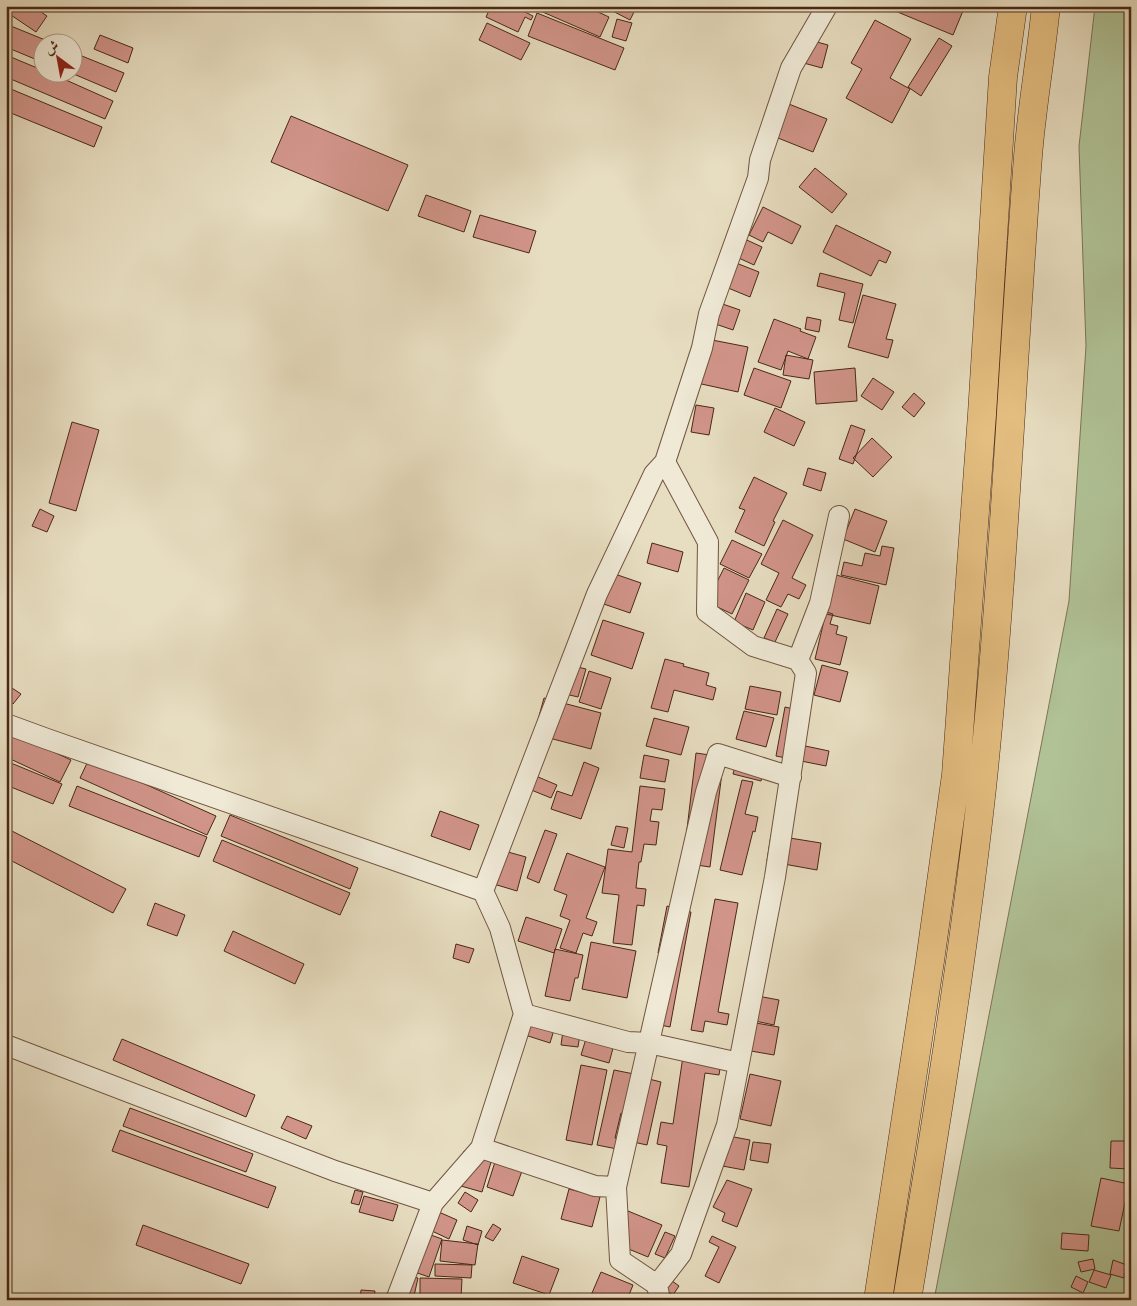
<svg xmlns="http://www.w3.org/2000/svg" width="1137" height="1306" font-family="Alegreya,Amiri,serif">
  <rect width="100%" height="100%" fill="#e7ddc0"/>
  <filter id="stains"><feTurbulence type="fractalNoise" baseFrequency=".004" numOctaves="4"/><feColorMatrix values="0 0 0 0 .2 0 0 0 0 .09 0 0 0 0 .02 0 0 0 .5 -.17"/></filter>
  <radialGradient id="worn" r=".72"><stop offset=".6" stop-color="#630" stop-opacity="0"/><stop offset="1" stop-color="#630" stop-opacity=".3"/></radialGradient>
  <path fill="#b0c296" stroke="#7d7556" d="M1095 6H1131V1300H934L1069 601 1086 346 1079 146Z"/>
  <path fill="#d19489" stroke="#4a2816" d="M13 6H32L47 16 36 32 8 13Z
    M491 6H513L533 16 531 20 525 17 518 32 486 17Z
    M529 6H585L609 17 600 37Z
    M603 6H637L630 20Z
    M888 6H965L953 35 888 8Z
    M537 13 624 48 615 70 528 36Z
    M617 19 632 23 626 41 612 37Z
    M875 20 911 39 890 78 910 89 892 123 846 98 862 69 851 63Z
    M487 23 530 43 521 60 479 40Z
    M6 24 50 42H42V62L6 47Z
    M100 35 133 48 128 63 94 49Z
    M939 38 952 46 921 96 908 87Z
    M806 39 828 45 822 68 800 62Z
    M72 52 124 73 116 92 69 72H72Z
    M6 55 42 70V72H48L113 101 105 119 6 77Z
    M6 87 102 127 94 147 6 111Z
    M776 99 827 119 813 152 763 132Z
    M291 116 408 165 388 211 271 162Z
    M815 168 847 194 832 213 799 187Z
    M426 195 471 211 464 232 418 216Z
    M763 207 801 226 792 244 768 232 763 242 749 235Z
    M480 215 536 231 529 253 473 237Z
    M836 225 891 252 886 263 879 260 871 276 823 252Z
    M738 236 762 247 754 265 730 254Z
    M726 259 759 272 750 297 716 283Z
    M820 273 863 284 853 323 839 320 845 293 817 286Z
    M863 295 896 304 886 339 893 340 888 358 848 347Z
    M711 300 740 310 733 330 704 320Z
    M807 317 821 320 819 332 805 329Z
    M774 319 801 329 800 331 816 337 808 359 788 351 781 370 758 362Z
    M707 339 748 347 738 392 697 383Z
    M786 355 813 360 809 379 783 375Z
    M754 368 791 381 781 408 744 395Z
    M855 368 857 401 816 404 814 372Z
    M873 378 894 392 882 410 861 396Z
    M914 393 925 403 914 417 902 407Z
    M696 405 714 408 709 435 691 432Z
    M775 408 805 422 794 446 764 432Z
    M72 422 99 430 76 511 49 503Z
    M851 425 865 430 853 464 839 459Z
    M872 438 892 457 873 477 853 458Z
    M808 468 826 473 821 491 803 485Z
    M754 477 787 493 773 521 775 522 764 546 735 532 745 510 739 508Z
    M40 509 54 516 47 532 32 526Z
    M855 509 887 521 875 552 843 539Z
    M783 520 813 535 792 578 806 585 799 599 788 594 781 607 766 600 779 573 761 564Z
    M732 540 762 554 749 578 720 564Z
    M652 543 683 552 678 572 647 563Z
    M882 546 894 548 886 585 841 575 844 562 862 566 865 553 880 556Z
    M724 568 749 580 732 614 707 602Z
    M606 571 641 583 630 613 595 601Z
    M832 574 879 586 870 624 822 613Z
    M746 593 765 602 753 630 734 622Z
    M777 609 788 614 775 642 764 638Z
    M826 612 833 614 830 624 838 626 836 634 847 637 840 665 815 659Z
    M603 620 644 633 632 669 591 655Z
    M665 659 684 664 683 666 709 673 706 685 716 688 713 700 674 690 668 712 651 708Z
    M565 664 586 669 578 697 557 692Z
    M822 665 848 672 840 702 814 695Z
    M589 671 611 678 601 709 579 702Z
    M750 686 781 692 777 715 745 709Z
    M12 688 21 694 13 704 6 699V696Z
    M544 698 601 713 591 749 534 734Z
    M785 707 798 710 791 743 829 751 826 766 776 756Z
    M744 711 774 718 766 747 736 739Z
    M654 718 689 727 681 755 646 746Z
    M6 730 71 760 60 782 6 757Z
    M696 753 724 757 710 867 683 863Z
    M644 755 669 760 665 782 640 778Z
    M89 759 216 816 207 835 80 778Z
    M6 761 62 784 53 804 6 785Z
    M584 762 599 768 581 819 551 809 557 791 572 796Z
    M736 762 764 769 761 781 733 774Z
    M524 771 557 785 551 798 519 785Z
    M742 780 753 782 745 814 758 817 755 832 753 831 742 875 720 870Z
    M77 786 207 837 199 857 69 806Z
    M640 786 665 789 662 810 652 809 650 821 659 822 656 845 644 844 641 862H639L636 888 646 889 644 906 637 905 632 945 613 943 619 895 602 893 608 849 632 852Z
    M440 811 479 825 470 850 431 836Z
    M230 815 358 868 350 889 221 836Z
    M616 826 628 828 624 848 611 845Z
    M6 828 126 889 113 913 6 858Z
    M545 830 557 834 539 883 527 878Z
    M771 835 821 843 817 870 767 861Z
    M222 840 350 893 340 915 213 861Z
    M497 849 526 857 517 891 487 882Z
    M567 853 605 867 586 918 597 922 592 936 583 933 576 953 560 948 570 920 560 916 567 895 554 890Z
    M715 899 738 903 718 1012 729 1014 727 1025 705 1021 703 1032 691 1030Z
    M155 903 185 915 177 936 147 925Z
    M667 906 691 912 670 1027 646 1022 668 954 658 953Z
    M526 917 562 929 554 953 518 941Z
    M233 931 304 964 295 984 224 951Z
    M591 942 636 951 627 998 582 989Z
    M456 944 474 949 469 963 453 958Z
    M555 949 583 955 578 978H575L570 1001 545 996Z
    M747 994 779 1000 774 1025 741 1018Z
    M532 1012 557 1020 550 1043 525 1035Z
    M750 1022 779 1027 774 1055 745 1050Z
    M564 1024 581 1027 578 1047 561 1045Z
    M589 1029 616 1037 609 1063 581 1055Z
    M122 1039 255 1095 246 1117 113 1060Z
    M683 1056 721 1062 719 1075 705 1073 689 1187 661 1183 667 1146 657 1144 661 1122 673 1124Z
    M581 1065 607 1070 592 1145 566 1140Z
    M614 1070 634 1074 617 1149 597 1145Z
    M750 1074 781 1081 771 1126 740 1119Z
    M633 1075 661 1082 647 1145 615 1138 621 1113 624 1114Z
    M130 1108 253 1154 246 1172 123 1126Z
    M287 1116 312 1126 306 1139 281 1128Z
    M120 1130 276 1187 268 1208 112 1151Z
    M723 1135 750 1140 744 1170 717 1165Z
    M1111 1141H1130L1129 1169 1110 1168Z
    M753 1142 771 1144 768 1163 750 1160Z
    M464 1151 492 1159 482 1192 454 1184Z
    M495 1162 522 1171 513 1196 487 1187Z
    M1101 1178 1129 1184 1119 1231 1091 1226Z
    M727 1180 752 1189 737 1227 722 1221 725 1213 713 1207Z
    M569 1189 600 1197 592 1227 561 1219Z
    M355 1190 363 1192 359 1205 351 1203Z
    M465 1192 478 1200 471 1212 458 1203Z
    M364 1196 398 1205 393 1221 359 1212Z
    M425 1206 457 1220 449 1239 417 1224Z
    M628 1211 662 1225 648 1257 614 1243Z
    M493 1224 501 1229 493 1241 485 1237Z
    M143 1225 249 1264 241 1284 136 1245Z
    M467 1226 482 1231 478 1245 463 1240Z
    M417 1230 442 1239 429 1277 403 1268Z
    M665 1232 675 1236 665 1258 655 1254Z
    M1062 1233 1089 1235 1088 1251 1061 1249Z
    M712 1236 736 1247 719 1283 705 1276 719 1247 709 1242Z
    M442 1240 478 1244 475 1265 440 1261Z
    M522 1256 559 1269 549 1295 513 1283Z
    M1093 1259 1095 1269 1081 1272 1078 1262Z
    M1113 1260 1127 1265 1124 1278 1110 1274Z
    M435 1264 472 1265 471 1278 435 1276Z
    M1094 1270 1111 1275 1106 1288 1089 1282Z
    M601 1272 633 1285 627 1300H589Z
    M660 1272 679 1286 673 1295 653 1282Z
    M407 1276 418 1278 414 1296 404 1294Z
    M1076 1276 1088 1282 1083 1293 1071 1287Z
    M420 1278 462 1279 461 1298 420 1297Z
    M361 1290 375 1291 374 1300H360Z"/>
  <g fill="none" stroke-linecap="round" stroke-linejoin="round">
    <defs>
      <path id="street" d="M798 660 820 603 839 516
        M6 724 47 739 483 891
        M524 1014 628 1042 649 1043 739 1063
        M6 1045 335 1171 433 1203
        M481 1148 595 1186 616 1187
        M657 1285 681 1254 727 1125 775 877 806 673 798 660 753 646 707 612 708 542 665 462
        M396 1300 433 1203 481 1148 524 1014 500 928 483 891 597 594 654 474 665 462 702 348 709 314 758 178 760 160 791 68 827 6
        M660 1300 657 1285 620 1260 616 1187 706 792 718 754 791 777"/>
      <path id="highway" d="M878 1300 930 961 956 775 982 414 1003 77 1013 6
        M907 1300C935 1130 963 960 982 788 1004 578 1012 366 1028 156 1032 106 1041 56 1046 6"/>
    </defs>
    <use href="#street" stroke="#715540" stroke-width="22"/>
    <use href="#highway" stroke="#4a2816" stroke-width="29"/>
    <use href="#street" stroke="#efe9d6" stroke-width="20"/>
    <use href="#highway" stroke="#e4be80" stroke-width="28"/>
  </g>
  <rect width="1137" height="1306" fill="none" stroke="#e7ddc0" stroke-width="25"/>
  <rect x="8" y="8" width="1122" height="1291" fill="none" stroke="#4a2816" stroke-width="2.5"/>
  <rect x="12" y="12" width="1112" height="1281" fill="none" stroke="#4a2816"/>
  <g transform="translate(58 58) rotate(328)"><circle r="24" fill="#efe9d6" stroke="#ad9c89"/>
  <path d="M0-4L9 19L0 12L-9 19Z" fill="#8f2418"/>
  <text y="-8" font-size="14" font-weight="bold" text-anchor="middle" fill="#4a2816">ش</text>
  </g>
  <rect width="100%" height="100%" filter="url(#stains)"/>
  <rect width="100%" height="100%" fill="url(#worn)"/>
</svg>
